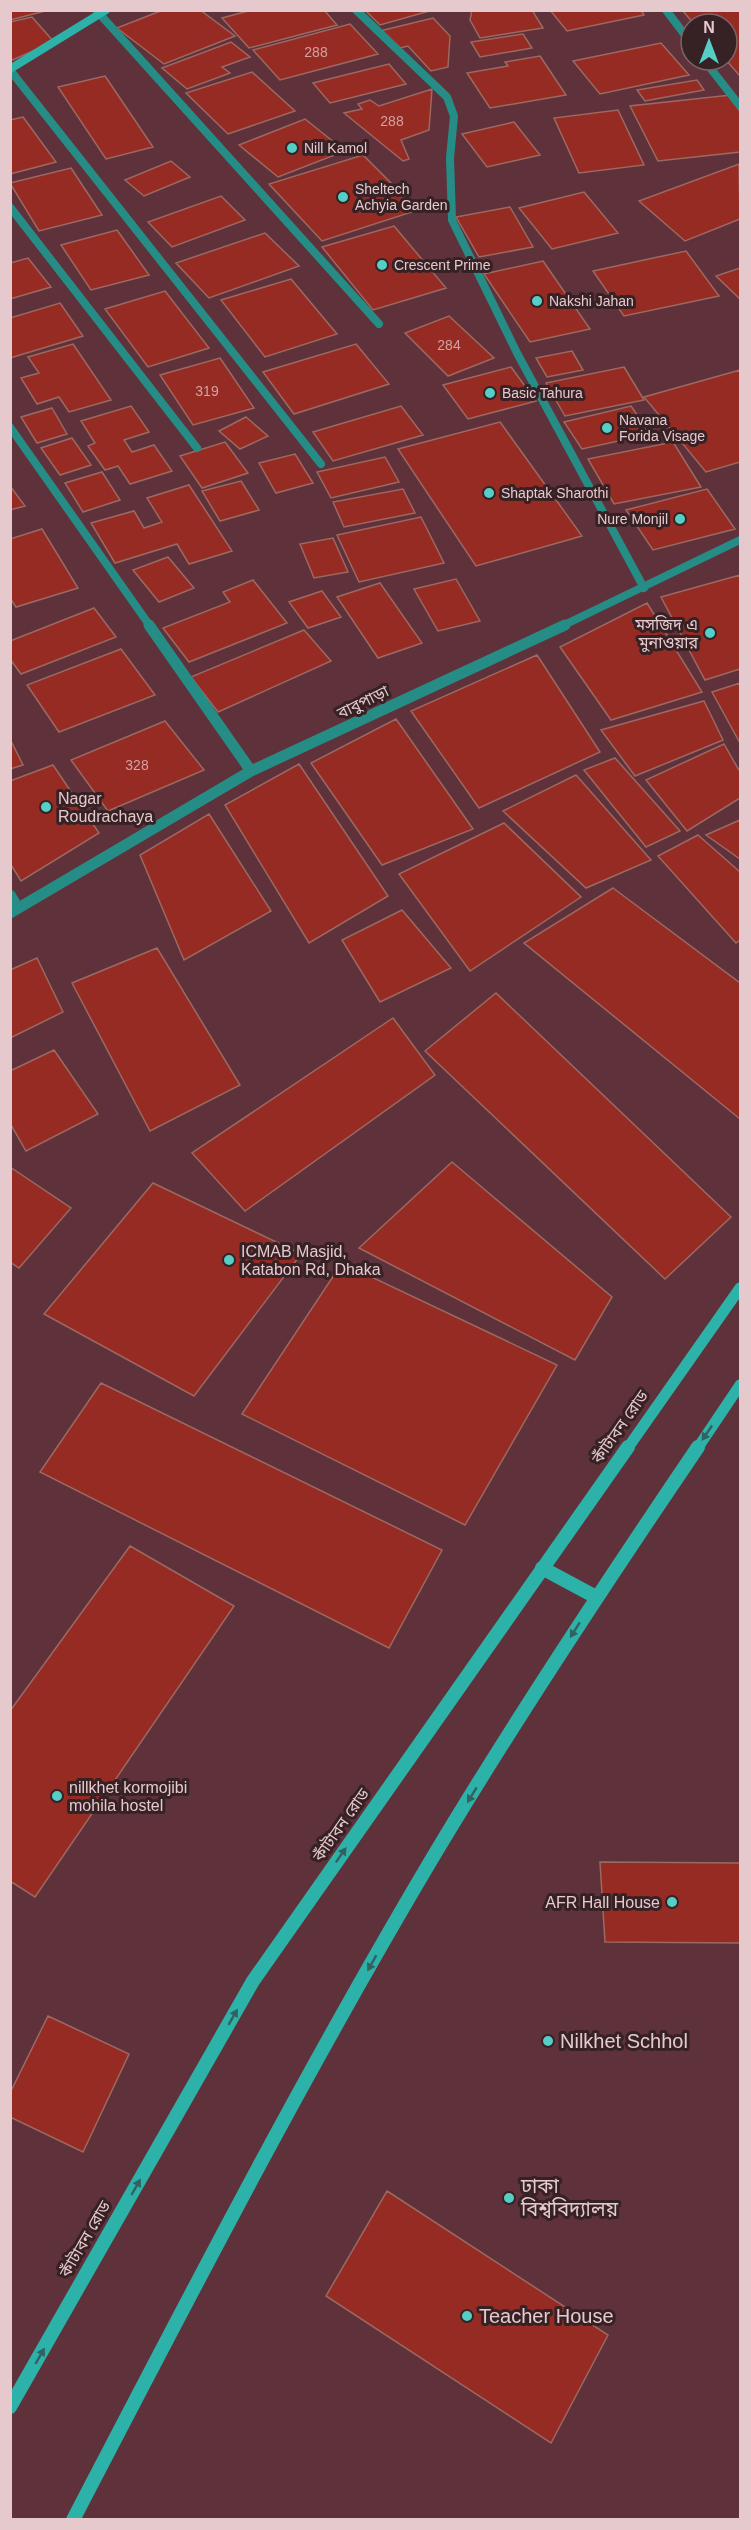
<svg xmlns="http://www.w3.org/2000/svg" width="751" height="2530" font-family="Arial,'Noto Sans Bengali',sans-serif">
  <rect width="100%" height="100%" fill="#5f323b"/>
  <path fill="#952b23" stroke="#9c6962" stroke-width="1.5" d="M10 10H49L10 20Z
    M163 10H200L235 36 164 64 117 28Z
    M252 10H324L337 25 249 48 222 18Z
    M365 10H433L380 25Z
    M472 10H532L543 28 480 38 470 20Z
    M550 10H641L644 15 567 31Z
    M682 10H740V76L726 60 727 24H694Z
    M32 17 54 42 10 61V22Z
    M433 18 450 36 448 67 431 71 408 46 396 49 380 31Z
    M350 24 378 54 280 80 253 50Z
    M523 34 532 48 480 57 471 42Z
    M231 42 250 57 222 67 230 73 187 89 162 68Z
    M661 43 689 75 600 94 573 61Z
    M540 56 566 95 490 108 467 73 508 66 505 62Z
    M389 64 406 84 330 103 313 83Z
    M252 72 295 111 228 134 186 93Z
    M105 76 153 147 106 159 58 87Z
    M697 80 704 90 645 101 637 90Z
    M432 89 429 130 401 140 409 159 403 161 344 113 362 109 358 104 370 100 379 106Z
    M731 95 740 112V152L658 161 630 106Z
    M618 110 644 165 579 173 554 118Z
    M23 117 56 162 10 174V120Z
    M305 119 345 151 278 177 239 145Z
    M514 122 540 155 487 167 462 134Z
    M363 155 418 210 322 241 269 184Z
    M171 161 190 177 144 196 125 180Z
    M739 164 740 219 685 241 639 201Z
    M71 168 102 215 39 231 10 183Z
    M584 192 618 233 552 249 519 208Z
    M221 196 245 220 172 247 148 222Z
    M510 207 533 247 479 257 456 217Z
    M394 226 446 288 373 310 322 247Z
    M117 230 149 275 91 290 61 245Z
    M265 233 299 266 209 298 176 263Z
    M686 251 719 296 624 316 593 271Z
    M28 258 51 287 10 299V263Z
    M543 261 590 329 530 342 484 274Z
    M740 268V299L716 276Z
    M291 279 337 334 265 357 221 300Z
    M165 291 209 348 148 367 105 309Z
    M60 303 83 336 10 358V318Z
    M449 316 494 358 448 376 405 333Z
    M73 344 111 400 69 412 59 397 37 404 21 378 39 373 28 357Z
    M356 344 389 384 294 414 263 372Z
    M572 351 583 370 547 377 536 358Z
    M220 358 254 408 193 425 160 375Z
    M511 367 536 401 468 419 443 385Z
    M624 367 644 400 565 416 546 383Z
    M740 370V462L706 472 644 397Z
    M131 406 149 432 124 440 132 452 154 445 172 471 130 484 118 466 105 470 88 446 95 443 81 421Z
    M401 406 423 435 333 461 313 432Z
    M631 406 650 434 582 449 564 422Z
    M52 408 67 434 37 443 21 417Z
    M246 417 268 436 240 449 219 431Z
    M500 422 582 536 476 566 398 449Z
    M72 438 91 465 60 475 41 448Z
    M225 442 248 473 202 488 180 456Z
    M673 442 701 487 614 504 588 459Z
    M295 454 313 483 276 493 259 463Z
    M385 457 399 482 331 498 317 472Z
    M102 472 120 500 83 512 65 483Z
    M241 481 259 510 220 521 202 491Z
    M189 485 232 551 189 564 177 544 115 563 91 523 134 511 144 528 162 522 147 498Z
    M10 486 25 506 10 510Z
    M403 489 415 513 344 527 333 502Z
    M707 489 735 529 653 550 626 510Z
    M421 517 444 563 359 582 337 535Z
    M42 529 78 588 16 607 10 598V539Z
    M333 538 348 572 314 578 300 544Z
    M168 557 194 588 159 602 133 570Z
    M740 575V669L705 680 661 597Z
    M456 579 480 621 438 631 414 589Z
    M253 580 287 623 189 662 163 628 230 602 223 592Z
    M380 583 422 643 378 658 337 597Z
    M322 591 341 617 308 628 289 602Z
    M647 603 702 692 611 720 560 647Z
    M94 608 116 637 21 674 10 659V641Z
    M304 630 331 661 218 712 191 677Z
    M121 649 155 695 59 732 27 685Z
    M537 655 600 752 479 808 411 711Z
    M740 683V743L712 692Z
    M704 701 723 740 635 776 601 730Z
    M396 719 473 829 382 865 311 763Z
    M165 721 204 770 108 811 71 760Z
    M10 739 23 765 10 769Z
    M724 744 740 772V798L687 831 646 780Z
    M615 758 680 831 646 847 584 770Z
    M299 764 388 896 309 943 225 805Z
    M53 765 99 833 21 881 10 863V781Z
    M576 775 651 860 586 888 503 811Z
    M209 814 271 911 184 960 140 855Z
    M740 820V859L706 835Z
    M504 823 581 897 470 971 399 874Z
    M698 835 740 872V940L736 943 658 856Z
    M613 888 740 983V1119L524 943Z
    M402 910 451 968 380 1002 342 940Z
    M157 948 240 1085 150 1131 72 983Z
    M37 958 63 1012 10 1038V970Z
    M496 993 731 1217 665 1279 425 1051Z
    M393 1018 435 1075 245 1211 192 1153Z
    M54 1050 98 1114 26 1151 10 1123V1071Z
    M452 1162 612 1297 575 1360 359 1248Z
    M10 1167 71 1208 19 1268 10 1262Z
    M153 1183 301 1254 194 1396 44 1314Z
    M342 1263 557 1365 465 1525 242 1414Z
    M101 1383 442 1550 389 1648 40 1472Z
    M130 1546 234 1606 35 1897 10 1881V1711Z
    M600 1862 740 1863V1943L605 1942Z
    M48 2016 129 2054 83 2152 10 2117V2093Z
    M387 2191 608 2335 551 2443 326 2296Z"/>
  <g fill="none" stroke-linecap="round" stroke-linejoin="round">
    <path stroke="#268d86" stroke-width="8" d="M96 10 379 324
      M356 10 447 97 454 116 450 158 452 220 517 353 644 588
      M666 10 691 43
      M704 60 740 106
      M10 70 321 464
      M10 207 197 448
      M10 427 150 626
      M562 626 740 540"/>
    <path stroke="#268d86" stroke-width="11" d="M149 625 251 771
      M10 895 18 908
      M10 913 251 771 565 625"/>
    <path stroke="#2db2a9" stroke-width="8" d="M10 69 106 10"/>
    <path stroke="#2db2a9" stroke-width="11" d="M627 1449 740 1288
      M697 1449 740 1385"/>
    <path stroke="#2db2a9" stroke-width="14" d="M542 1568 596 1597
      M10 2407 253 1981 628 1447
      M73 2520C188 2299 303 2076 430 1862 514 1721 605 1584 698 1447"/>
  </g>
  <defs><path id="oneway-solid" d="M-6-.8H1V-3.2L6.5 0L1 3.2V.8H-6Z" transform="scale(1.5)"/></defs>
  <g fill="#326260">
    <use href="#oneway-solid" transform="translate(707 1433) rotate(124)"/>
    <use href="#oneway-solid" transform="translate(575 1630) rotate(122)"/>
    <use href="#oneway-solid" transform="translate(472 1795) rotate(121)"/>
    <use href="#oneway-solid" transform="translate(341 1855) rotate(-55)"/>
    <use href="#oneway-solid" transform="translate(372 1963) rotate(119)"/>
    <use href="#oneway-solid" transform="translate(233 2017) rotate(-60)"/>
    <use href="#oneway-solid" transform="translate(136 2187) rotate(-60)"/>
    <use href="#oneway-solid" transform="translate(40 2356) rotate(-60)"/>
  </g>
  <g fill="#55cec5" stroke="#362125" stroke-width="2">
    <circle cx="292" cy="148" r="6"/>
    <circle cx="343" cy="197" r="6"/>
    <circle cx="382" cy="265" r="6"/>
    <circle cx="537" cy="301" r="6"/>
    <circle cx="490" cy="393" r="6"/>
    <circle cx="607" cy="428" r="6"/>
    <circle cx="489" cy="493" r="6"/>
    <circle cx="680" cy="519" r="6"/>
    <circle cx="710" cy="633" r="6"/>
    <circle cx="46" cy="807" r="6"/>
    <circle cx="229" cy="1260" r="6"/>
    <circle cx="57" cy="1796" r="6"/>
    <circle cx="672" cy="1902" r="6"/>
    <circle cx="548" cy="2041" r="6"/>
    <circle cx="509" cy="2198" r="6"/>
    <circle cx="467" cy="2316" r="6"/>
  </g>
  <g text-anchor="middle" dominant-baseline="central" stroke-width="6" stroke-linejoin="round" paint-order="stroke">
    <g font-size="14" fill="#d2a2a2">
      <text x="316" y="52">288</text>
      <text x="392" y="121">288</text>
      <text x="449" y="345">284</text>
      <text x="207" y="391">319</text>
      <text x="137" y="765">328</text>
    </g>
    <g font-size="14" fill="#e6c9cd" stroke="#362125" text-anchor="start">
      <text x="304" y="148">Nill Kamol</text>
      <text x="355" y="189">Sheltech<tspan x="355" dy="16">Achyia Garden</tspan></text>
      <text x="394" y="265">Crescent Prime</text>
      <text x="549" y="301">Nakshi Jahan</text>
      <text x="502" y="393">Basic Tahura</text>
      <text x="619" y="420">Navana<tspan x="619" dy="16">Forida Visage</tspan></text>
      <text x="501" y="493">Shaptak Sharothi</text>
      <text x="668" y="519" text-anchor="end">Nure Monjil</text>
    </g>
    <g font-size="16" fill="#e6c9cd" stroke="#362125" text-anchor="start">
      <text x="698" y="624" text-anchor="end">মসজিদ এ<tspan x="698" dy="18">মুনাওয়ার</tspan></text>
      <text x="58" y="798">Nagar<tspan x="58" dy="18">Roudrachaya</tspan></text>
      <text x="241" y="1251">ICMAB Masjid,<tspan x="241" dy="18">Katabon Rd, Dhaka</tspan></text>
      <text x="69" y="1787">nillkhet kormojibi<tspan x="69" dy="18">mohila hostel</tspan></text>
      <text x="660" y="1902" text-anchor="end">AFR Hall House</text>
    </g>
    <g font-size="16" fill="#e6c9cd" stroke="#362125">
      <text transform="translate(363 702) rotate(-26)">বাবুপাড়া</text>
      <text transform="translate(620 1427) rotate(-55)">কাঁটাবন রোড</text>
      <text transform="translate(341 1825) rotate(-55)">কাঁটাবন রোড</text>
      <text transform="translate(85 2239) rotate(-60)">কাঁটাবন রোড</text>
    </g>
    <g font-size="20" fill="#e6c9cd" stroke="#362125" text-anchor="start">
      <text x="560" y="2041">Nilkhet Schhol</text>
      <text x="521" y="2186">ঢাকা<tspan x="521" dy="23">বিশ্ববিদ্যালয়</tspan></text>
      <text x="479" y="2316">Teacher House</text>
    </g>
  </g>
  <rect width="751" height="2530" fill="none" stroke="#e6c9cd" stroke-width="24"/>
  <g transform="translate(709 42)"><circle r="28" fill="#362125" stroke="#7c6468" stroke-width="1.5"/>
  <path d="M0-4.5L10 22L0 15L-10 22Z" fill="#55cec5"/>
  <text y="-9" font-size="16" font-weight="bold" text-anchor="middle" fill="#e6c9cd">N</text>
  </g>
</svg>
